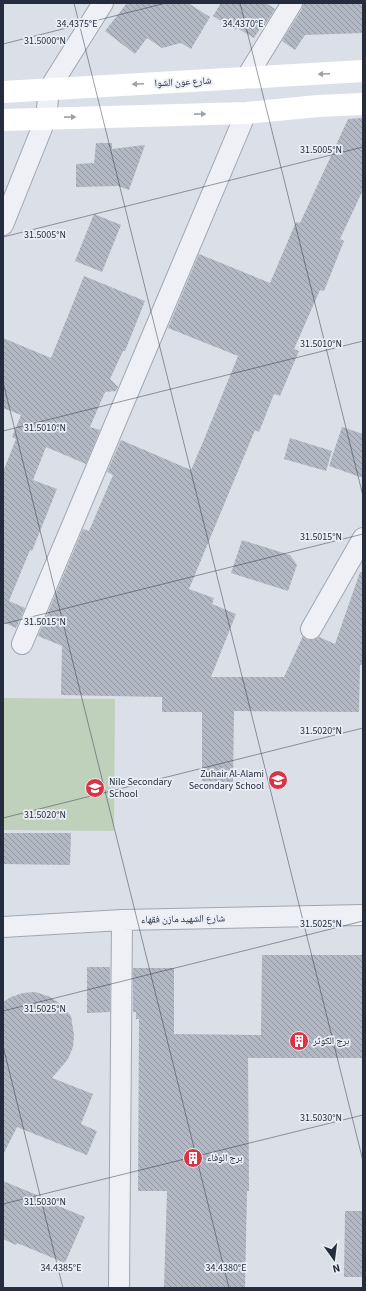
<svg xmlns="http://www.w3.org/2000/svg" width="366" height="1291" font-family="'Source Sans 3','Noto Naskh Arabic',sans-serif">
  <defs>
    <pattern id="building-back-hatch" width="6" height="6" patternUnits="userSpaceOnUse"><rect width="6" height="6" fill="#b2b8c4"/><path d="M-1 5l2 2M0 0l6 6M5-1l2 2" fill="none" stroke="#9196a1"/></pattern>
  </defs>
  <rect width="100%" height="100%" fill="#dbdfe7"/>
  <path fill="#c0d1bb" d="M3 698 115 699 114 831 3 830Z"/>
  <path fill="url(#building-back-hatch)" d="M127 3H188L210 17 191 49 181 43 162 48 147 38 135 54 105 31Z
    M221 3H266L275 9 263 28 261 27 254 38 237 28 236 30 213 16Z
    M303 3H363V33L305 35 295 50 282 41 302 9Z
    M363 118V190L340 239 344 241 324 291 320 290 294 349 299 351 280 396 274 394 259 432 255 430 189 589 214 598 212 604 236 614 211 677H284L303 636 306 639 311 640 316 639 319 637 335 644 360 572H363V665H360L359 712 234 711 233 782 202 781V712H162V697L61 695 62 646 38 636 83 529 89 531 113 475 107 472 121 440 191 470 203 442 238 356 168 328 199 254 270 283 296 222 300 223 348 119Z
    M96 143H112V149L145 145 129 190 118 186 76 187V164L94 163Z
    M94 214 121 225 102 272 75 261Z
    M84 276 145 301 125 351H123L110 379 118 387 116 391 105 392 90 427 100 430 86 464 46 447 33 480 57 489 32 551 30 550 9 601 25 608 16 628 3 622V472L16 439 12 437 21 415 3 408V338L51 358Z
    M342 427 363 434V478L329 466Z
    M290 438 332 451 326 471 284 459Z
    M242 540 290 555 297 565 288 591 231 573Z
    M3 833H71L70 865 3 864Z
    M262 955H363V1058H248L249 1191H247L245 1288H164L167 1191H138L139 1019H136V1012H133V968H174V1034L261 1035Z
    M87 967H109L110 968V1012L87 1013Z
    M35 992 48 996 58 1002 71 1016 74 1035 73 1047 68 1059 52 1078 93 1094 81 1124 97 1131 87 1155 17 1127 3 1155V1002L11 997 23 993Z
    M3 1181 37 1195 36 1197 85 1217 65 1263 17 1243 16 1245 3 1239Z
    M345 1211H363V1277H344Z"/>
  <g fill="none" stroke-linecap="round" stroke-linejoin="round">
    <defs>
      <path id="street" d="M246 78 292 3
        M3 225 46 118 49 89 103 3
        M311 629 363 538
        M22 644 246 113
        M3 927 122 920 363 915
        M119 1288 122 920"/>
    </defs>
    <use href="#street" stroke="#a0a6b1" stroke-width="22"/>
    <use href="#street" stroke="#eef0f5" stroke-width="20"/>
    <path stroke="#fff" stroke-width="22" d="M3 92 363 71
      M3 120 246 113 318 106 363 104"/>
  </g>
  <defs><path id="oneway-solid" d="M-6-.8H1V-3.2L6.5 0L1 3.2V.8H-6Z"/></defs>
  <g fill="#9ca0a8">
    <use href="#oneway-solid" transform="translate(324 74) rotate(177)"/>
    <use href="#oneway-solid" transform="translate(138 84) rotate(177)"/>
    <use href="#oneway-solid" transform="translate(200 114) rotate(-1)"/>
    <use href="#oneway-solid" transform="translate(70 117) rotate(-1)"/>
  </g>
  <path fill="none" stroke="#242c3e" stroke-width="1" stroke-opacity="0.45" d="M74 3 363 1161M240 3 363 496M3 44 166 3M3 237 363 147M3 382 229 1288M3 431 363 341M3 624 363 534M3 818 363 728M3 1011 363 921M3 1046 63 1288M3 1204 363 1115"/>
  <defs>
    <symbol id="school-disc" viewBox="-11 -11 22 22"><circle r="9.5" fill="#d73546" stroke="#eaeef4"/><path d="M0-5L7-2L0 1L-7-2ZM-4 1L0 2.5L4 1V4Q0 6-4 4Z" fill="#fff"/></symbol>
    <symbol id="building-disc" viewBox="-11 -11 22 22"><circle r="9.5" fill="#d73546" stroke="#eaeef4"/><path d="M-4-6H4V6H1V3H-1V6H-4ZM-2.5-4.3h1.7v1.8h-1.7ZM.8-4.3h1.7v1.8H.8ZM-2.5-1h1.7V.8h-1.7ZM.8-1h1.7V.8H.8Z" fill="#fff"/></symbol>
  </defs>
  <g fill-rule="evenodd">
    <use href="#school-disc" x="267" y="769" width="22" height="22"/>
    <use href="#school-disc" x="84" y="777" width="22" height="22"/>
    <use href="#building-disc" x="288" y="1030" width="22" height="22"/>
    <use href="#building-disc" x="182" y="1147" width="22" height="22"/>
  </g>
  <g text-anchor="middle" dominant-baseline="central" stroke-width="3.5" stroke-linejoin="round" paint-order="stroke">
    <g font-size="10" fill="#242c3e" stroke="#eaeef4">
      <text transform="translate(183 82) rotate(-3)">شارع عون الشوا</text>
      <text transform="translate(183 919) rotate(-1)">شارع الشهيد مازن فقهاء</text>
    </g>
    <g font-size="10" fill="#242c3e" stroke="#eaeef4" text-anchor="start">
      <text x="264" y="774" text-anchor="end">Zuhair Al-Alami<tspan x="264" dy="12">Secondary School</tspan></text>
      <text x="109" y="782">Nile Secondary<tspan x="109" dy="12">School</tspan></text>
      <text x="313" y="1041">برج الكوثر</text>
      <text x="207" y="1158">برج الوفاء</text>
    </g>
  </g>
  <g font-size="10" text-anchor="middle" fill="#242c3e" stroke="#eaeef4" stroke-width="3.5" stroke-linejoin="round" paint-order="stroke">
    <text x="77" y="27">34.4375°E</text>
    <text x="243" y="27">34.4370°E</text>
    <text x="45" y="44">31.5000°N</text>
    <text x="321" y="153">31.5005°N</text>
    <text x="45" y="238">31.5005°N</text>
    <text x="321" y="347">31.5010°N</text>
    <text x="45" y="431">31.5010°N</text>
    <text x="321" y="540">31.5015°N</text>
    <text x="45" y="625">31.5015°N</text>
    <text x="321" y="734">31.5020°N</text>
    <text x="45" y="818">31.5020°N</text>
    <text x="321" y="927">31.5025°N</text>
    <text x="45" y="1012">31.5025°N</text>
    <text x="321" y="1121">31.5030°N</text>
    <text x="45" y="1205">31.5030°N</text>
    <text x="61" y="1271">34.4385°E</text>
    <text x="226" y="1271">34.4380°E</text>
  </g>
  <rect width="366" height="1291" fill="none" stroke="#242c3e" stroke-width="8"/>
  <g transform="translate(334 1259) rotate(166)" stroke="#eaeef4" stroke-width="3" paint-order="stroke">
  <path d="M0-3L7 15L0 10L-7 15Z" fill="#242c3e"/>
  <text y="-6" font-size="11" font-weight="bold" text-anchor="middle" fill="#242c3e">N</text>
  </g>
</svg>
